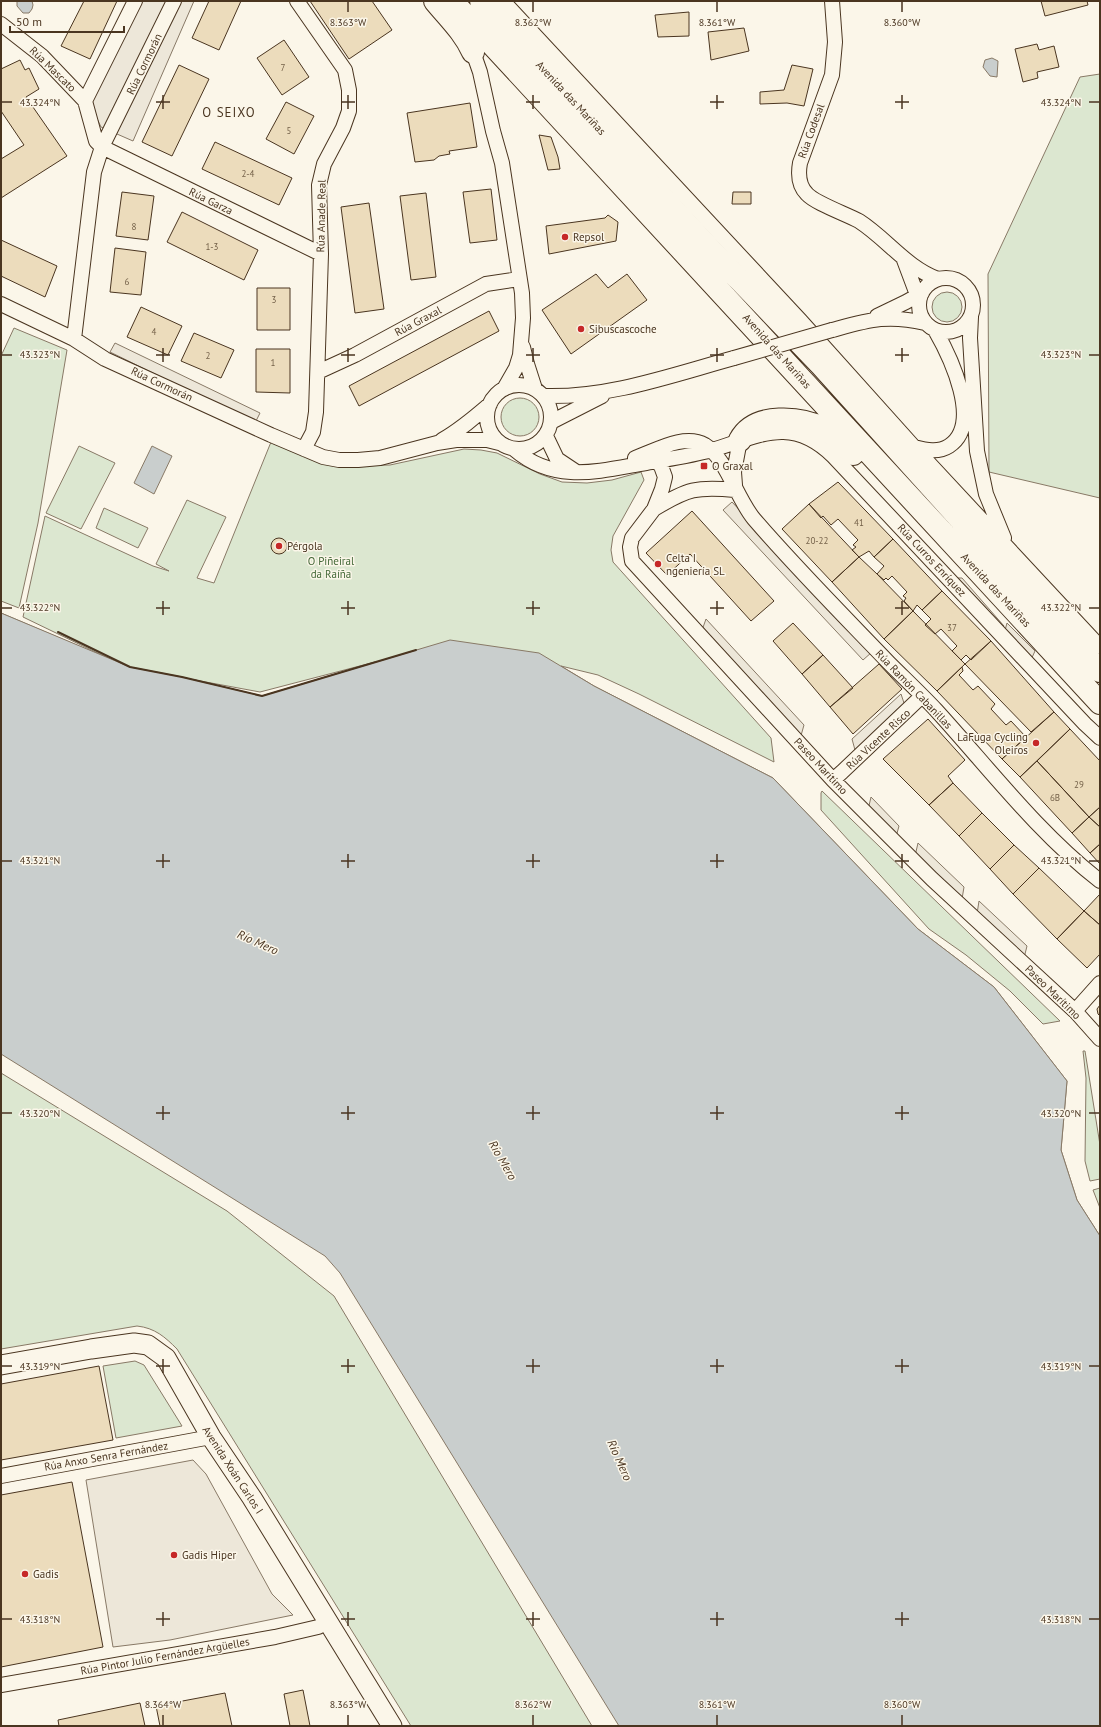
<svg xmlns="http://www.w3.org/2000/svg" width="1101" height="1727" font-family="'PT Sans',sans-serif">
  <rect width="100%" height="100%" fill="#fbf6e9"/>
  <path fill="#dce7d0" stroke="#887966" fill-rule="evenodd" d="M1100 74V498L989 472 988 274 1080 77Z
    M932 307a15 15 0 1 1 30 0a15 15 0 1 1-30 0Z
    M14 328 67 350 38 523 19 608 1 601V356Z
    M501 417a19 19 0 1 1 38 0a19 19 0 1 1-38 0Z
    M271 442 349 466 390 465 464 449 481 450 497 453 540 474 562 482 587 483 612 480 641 472 644 480 613 536 611 550 613 562 771 738 774 762 639 694 598 675 561 666 594 686 773 778 918 929 994 987 1067 1081 1061 1150 1077 1200 1100 1236V1726L1 613 116 662 23 617 45 516 153 566 169 571 156 564 187 500 226 517 197 578 214 583ZM375 662 262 696 195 680 260 692Z
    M79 446 115 463 81 529 46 513Z
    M104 508 148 528 138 548 96 528Z
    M822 791 1060 1021 1043 1024 1010 991 966 955 929 929 821 810V793Z
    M1083 1051H1085L1100 1145V1179L1090 1181 1085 1161 1086 1078Z
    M1 1073 227 1211 334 1296 592 1726H411L177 1349C165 1337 155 1328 137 1326L1 1349Z
    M1100 1188V1208L1093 1190Z
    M135 1361 144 1365 182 1426 116 1438 103 1366Z"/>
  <path fill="#ede7d9" stroke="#887966" d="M139 1H194L133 141 101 127 89 102Z
    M115 343 260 413 255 423 110 352Z
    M732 502 872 652 863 660 723 510Z
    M957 578H962L1004 626 1001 629Z
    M706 619 804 725 800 739 701 633Z
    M1007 623 1035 651 1030 662 1004 634Z
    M901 694 904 703 855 750 852 739Z
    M871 797 899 826 896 837 868 810Z
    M918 843 964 887 962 899 915 856Z
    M979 901 1027 946 1024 958 977 914Z
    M193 1460 206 1474 272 1594 293 1615 170 1640 113 1647 86 1480Z"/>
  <path fill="#c9cecd" stroke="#887966" d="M17 1H32L33 5 32 9 29 13H23L17 6Z
    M992 58 998 61 997 77 990 76 983 67 985 60Z
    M152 446 172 456 154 494 134 483Z
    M1 613 130 667 182 677 262 696 450 640 539 653 594 686 773 778 918 929 994 987 1067 1081 1061 1150 1077 1200 1100 1236V1726H619L340 1273 325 1256 1 1054Z"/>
  <path fill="#ecdcbc" stroke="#4a3520" d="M84 1H117L90 59 61 46Z
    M209 1H241L219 50 192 38Z
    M310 1H372L392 30 349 59Z
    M1041 1H1087L1088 5 1045 16Z
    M689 12V36L658 37 655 15Z
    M744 28 749 51 711 60 708 32Z
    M284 40 309 77 282 95 257 58Z
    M1037 44 1039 50 1054 46 1059 67 1037 72 1038 78 1023 82 1015 49Z
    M20 60 25 70 29 68 39 89 26 97 67 156 1 198V159L24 145 1 111V69Z
    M179 65 209 79 172 156 142 142Z
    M792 65 813 69 804 106 787 103 760 104V92L784 90Z
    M286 102 314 116 294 154 266 139Z
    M470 103 477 147 449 151 450 154 439 156 434 160 415 162 407 113Z
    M539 135 551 137 558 157 560 169 548 170Z
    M215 142 292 178 279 205 202 169Z
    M491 189 497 240 470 243 463 192Z
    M122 192 154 196 148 240 116 236Z
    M733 192H751V204H732Z
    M426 193 436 277 411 280 400 196Z
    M369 203 384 309 355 313 341 207Z
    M182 212 258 250 244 280 167 242Z
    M608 215 618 222 616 241 549 254 546 226 605 218Z
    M1 240 57 266 45 297 1 276Z
    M115 248 146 252 141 295 110 292Z
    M596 274 608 288 627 274 647 300 571 354 542 310Z
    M257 288H290V330H257Z
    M141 307 182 326 168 355 127 337Z
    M489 311 499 331 359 406 349 386Z
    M194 333 234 350 221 378 181 361Z
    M256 349H290V393L256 392Z
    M838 482 893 539 874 557 869 551 859 557 852 550 856 547 853 545 858 540 838 519 831 525 823 516 821 518 809 504Z
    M809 504 859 557 832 582 782 529Z
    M692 511 774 601 751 621 690 554 667 575 646 553Z
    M271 546a8 8 0 1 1 16 0a8 8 0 1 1-16 0Z
    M893 539 942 591 922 610 917 605 913 611 904 601 906 598 903 596 907 592 892 576 888 580 886 578 884 580 877 574 884 566 874 557Z
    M859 557 877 574 913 611 884 639 832 582Z
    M942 591 991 641 971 660 966 655 961 660 952 651 957 646 941 629 935 634 925 625 931 619 922 610Z
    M913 611 965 664 937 691 884 639Z
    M793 623 823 655 802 674 773 641Z
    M991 641 1054 712 1031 732 965 664Z
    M823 655 853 688 830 707 802 674Z
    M879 664 902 689 853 734 830 707Z
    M962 667 963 671 959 675 973 690 978 686 995 704 991 709 1006 725 1011 721 1026 737 1002 759 937 691Z
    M1054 712 1070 729 1020 777 1002 759Z
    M928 719 965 760 948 776 953 783 929 805 883 759Z
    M1070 729 1100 761V807L1089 817 1037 761Z
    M1037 761 1089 817 1072 833 1020 777Z
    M953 783 982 813 959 836 929 805Z
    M1100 807V827L1089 817Z
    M982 813 1014 845 990 869 959 836Z
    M1089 817 1100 827V844L1090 853 1072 833Z
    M1100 844V864L1090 853Z
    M1014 845 1039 868 1013 894 990 869Z
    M1039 868 1084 911 1057 939 1013 894Z
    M1100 894V925L1084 911Z
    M1084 911 1100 925V954L1087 968 1057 939Z
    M1100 1005V1016L1098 1014 1097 1009Z
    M99 1366 113 1440 1 1460V1384Z
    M72 1482 103 1647 1 1667V1495Z
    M303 1690 310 1726H290L284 1694Z
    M225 1693 232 1726H160L156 1706Z
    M140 1703 145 1726H59L58 1720Z"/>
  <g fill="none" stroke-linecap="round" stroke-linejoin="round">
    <defs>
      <path id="street" d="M135 1 85 101 96 141 102 147 321 254
        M297 1 345 70 349 90V111L343 128 324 164 319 185 321 254 316 412 313 432 304 449
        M503 1 800 320 914 447 1100 647
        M832 1 835 42 832 75 800 163C798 174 799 186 807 194 815 203 846 214 859 221 887 239 907 268 938 279
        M1 24 42 56 85 101
        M473 52 480 72 493 131 502 163 522 293 523 318 520 355 516 368 504 389
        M904 260 919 300
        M919 305a27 27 0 1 1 54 0a27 27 0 1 1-54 0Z
        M1 304 74 339 105 359 271 435 323 457 339 460H358L380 458 437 443 456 440H487L499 443
        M877 316 906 302 922 293
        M971 317 970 338 977 451 986 494 1004 538
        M832 330C869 320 887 314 925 323
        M74 339 94 172 102 147 174 1
        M523 347 527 364 535 389
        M318 372 355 355 486 284 519 279
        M487 417a32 32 0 1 1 64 0a32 32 0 1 1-64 0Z
        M544 396C609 398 672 375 734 358
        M551 422 602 396
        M546 436 557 459 575 471
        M442 440C460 430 475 417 490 404
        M914 447C926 450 938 453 949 446 983 424 950 356 935 330
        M515 450C555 484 599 471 646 463 668 459 690 456 712 450 759 436 791 415 833 456L1085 724 1100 738
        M635 458C655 451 684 433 705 445 726 458 737 499 754 519 797 569 844 616 889 663 905 679 921 694 936 710 988 767 1039 834 1100 881
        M656 461 661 466 665 477 662 489 654 509 632 538 630 547 632 561 833 780 932 879 1075 1011 1100 1039
        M735 485 734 472 740 440
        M654 509C687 489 697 486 735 490
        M833 780 842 772 922 696
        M1075 1011 1100 983
        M1 1476 211 1437
        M1 1685 275 1637 318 1627 328 1622"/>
      <path id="secondary" d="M1 1365 91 1349 134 1343 148 1345 166 1358 211 1437 252 1498 392 1726"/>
      <path id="highway" d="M435 1C449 18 464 32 473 52
        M452 1 1100 703
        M481 1 711 250 821 365 1027 593 1100 671
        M740 440C755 412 801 417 825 429 836 435 844 445 853 454"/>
    </defs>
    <use href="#street" stroke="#4a3520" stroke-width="16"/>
    <use href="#secondary" stroke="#4a3520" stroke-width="21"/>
    <use href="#highway" stroke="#4a3520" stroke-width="24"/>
    <use href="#street" stroke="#fbf6e9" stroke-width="14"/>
    <use href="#secondary" stroke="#fbf6e9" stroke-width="19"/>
    <use href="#highway" stroke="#fbf6e9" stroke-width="22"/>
    <defs>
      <path id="street-bridge" d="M734 358 832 330"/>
    </defs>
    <use href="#street-bridge" stroke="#4a3520" stroke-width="16" stroke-linecap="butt"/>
    <use href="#street-bridge" stroke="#fbf6e9" stroke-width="14"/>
    <path stroke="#4a3520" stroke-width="2" d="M58 632 130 667 182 677 262 696 416 650"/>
  </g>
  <path fill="none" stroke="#4a3520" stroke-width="1.5" d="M348 2V12M533 2V12M717 2V12M902 2V12M163 95V109M348 95V109M533 95V109M717 95V109M902 95V109M2 102H12M156 102H170M341 102H355M526 102H540M710 102H724M895 102H909M1089 102H1099M163 348V362M348 348V362M533 348V362M717 348V362M902 348V362M2 355H12M156 355H170M341 355H355M526 355H540M710 355H724M895 355H909M1089 355H1099M163 601V615M348 601V615M533 601V615M717 601V615M902 601V615M2 608H12M156 608H170M341 608H355M526 608H540M710 608H724M895 608H909M1089 608H1099M163 854V868M348 854V868M533 854V868M717 854V868M902 854V868M2 861H12M156 861H170M341 861H355M526 861H540M710 861H724M895 861H909M1089 861H1099M163 1106V1120M348 1106V1120M533 1106V1120M717 1106V1120M902 1106V1120M2 1113H12M156 1113H170M341 1113H355M526 1113H540M710 1113H724M895 1113H909M1089 1113H1099M163 1359V1373M348 1359V1373M533 1359V1373M717 1359V1373M902 1359V1373M2 1366H12M156 1366H170M341 1366H355M526 1366H540M710 1366H724M895 1366H909M1089 1366H1099M163 1612V1626M348 1612V1626M533 1612V1626M717 1612V1626M902 1612V1626M2 1619H12M156 1619H170M341 1619H355M526 1619H540M710 1619H724M895 1619H909M1089 1619H1099M163 1715V1725M348 1715V1725M533 1715V1725M717 1715V1725M902 1715V1725"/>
  <g fill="#c62828" stroke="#fbf6e9" stroke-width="1.5">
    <circle cx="565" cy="237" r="4"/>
    <circle cx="581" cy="329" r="4"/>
    <rect x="700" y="462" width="8" height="8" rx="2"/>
    <circle cx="279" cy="546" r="4"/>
    <circle cx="658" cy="564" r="4"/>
    <circle cx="1036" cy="743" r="4"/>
    <circle cx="174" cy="1555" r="4"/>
    <circle cx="25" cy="1574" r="4"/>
  </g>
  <g text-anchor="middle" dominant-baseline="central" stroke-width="3" stroke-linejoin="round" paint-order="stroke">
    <g font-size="9" fill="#725f47">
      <text x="283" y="67">7</text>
      <text x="289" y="130">5</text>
      <text x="248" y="173">2-4</text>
      <text x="134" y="226">8</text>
      <text x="212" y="246">1-3</text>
      <text x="127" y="281">6</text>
      <text x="274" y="299">3</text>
      <text x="154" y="331">4</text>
      <text x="208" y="355">2</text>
      <text x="273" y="362">1</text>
      <text x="859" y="522">41</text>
      <text x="817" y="540">20-22</text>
      <text x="952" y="627">37</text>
      <text x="1079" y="784">29</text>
      <text x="1055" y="797">6B</text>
    </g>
    <g font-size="11" fill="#4a3520" stroke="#fbf6e9">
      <text transform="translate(144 64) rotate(-64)">Rúa Cormorán</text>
      <text transform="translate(53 69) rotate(44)">Rúa Mascato</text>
      <text transform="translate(571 98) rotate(47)">Avenida das Mariñas</text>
      <text transform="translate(811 131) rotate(-70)">Rúa Codesal</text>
      <text transform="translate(211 201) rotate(26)">Rúa Garza</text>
      <text transform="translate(321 216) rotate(-89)">Rúa Anade Real</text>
      <text transform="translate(418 321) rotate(-28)">Rúa Graxal</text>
      <text transform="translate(777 351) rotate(48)">Avenida das Mariñas</text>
      <text transform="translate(162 384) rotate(25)">Rúa Cormorán</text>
      <text transform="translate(932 560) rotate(47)">Rúa Curros Enríquez</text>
      <text transform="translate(996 590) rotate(47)">Avenida das Mariñas</text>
      <text transform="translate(914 689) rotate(46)">Rúa Ramón Cabanillas</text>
      <text transform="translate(878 739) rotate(-43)">Rúa Vicente Risco</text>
      <text transform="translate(821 766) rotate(47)">Paseo Marítimo</text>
      <text transform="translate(1053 992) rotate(44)">Paseo Marítimo</text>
      <text transform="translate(106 1456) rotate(-10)">Rúa Anxo Senra Fernández</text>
      <text transform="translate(233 1470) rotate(57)">Avenida Xoán Carlos I</text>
      <text transform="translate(165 1656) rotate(-10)">Rúa Pintor Julio Fernández Argüelles</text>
    </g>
    <g font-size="11" fill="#4a3520" stroke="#fbf6e9" text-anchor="start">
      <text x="573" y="237">Repsol</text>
      <text x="589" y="329">Sibuscascoche</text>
      <text x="712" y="466">O Graxal</text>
      <text x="287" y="546">Pérgola</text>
      <text x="666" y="558">Celta I<tspan x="666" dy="13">ngeniería SL</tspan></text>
      <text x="1028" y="737" text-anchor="end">LaFuga Cycling<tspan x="1028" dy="13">Oleiros</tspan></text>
      <text x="182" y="1555">Gadis Hiper</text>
      <text x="33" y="1574">Gadis</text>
    </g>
    <g font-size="11" fill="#436837" stroke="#fbf6e9">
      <text x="331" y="561">O Piñeiral<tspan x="331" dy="13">da Raíña</tspan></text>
    </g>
    <g font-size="12" font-style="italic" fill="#4a3520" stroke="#fbf6e9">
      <text transform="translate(258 942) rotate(24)">Río Mero</text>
      <text transform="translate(503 1160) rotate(60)">Río Mero</text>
      <text transform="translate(620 1460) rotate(66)">Río Mero</text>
    </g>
    <g font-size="13" letter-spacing="1" fill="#4a3520" stroke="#fbf6e9">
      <text x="229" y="112">O SEIXO</text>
    </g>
  </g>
  <g font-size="10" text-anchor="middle" fill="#4a3520" stroke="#fbf6e9" stroke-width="3" stroke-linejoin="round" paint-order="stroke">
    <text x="348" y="26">8.363°W</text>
    <text x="533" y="26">8.362°W</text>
    <text x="717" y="26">8.361°W</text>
    <text x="902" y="26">8.360°W</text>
    <text x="40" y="106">43.324°N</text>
    <text x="1061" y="106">43.324°N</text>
    <text x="40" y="358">43.323°N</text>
    <text x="1061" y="358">43.323°N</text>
    <text x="40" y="611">43.322°N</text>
    <text x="1061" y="611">43.322°N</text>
    <text x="40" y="864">43.321°N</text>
    <text x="1061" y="864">43.321°N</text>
    <text x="40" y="1117">43.320°N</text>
    <text x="1061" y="1117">43.320°N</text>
    <text x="40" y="1370">43.319°N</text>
    <text x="1061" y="1370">43.319°N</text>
    <text x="40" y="1623">43.318°N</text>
    <text x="1061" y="1623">43.318°N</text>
    <text x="163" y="1708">8.364°W</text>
    <text x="348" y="1708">8.363°W</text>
    <text x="533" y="1708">8.362°W</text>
    <text x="717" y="1708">8.361°W</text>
    <text x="902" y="1708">8.360°W</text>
  </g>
  <rect width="1101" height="1727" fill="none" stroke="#4a3520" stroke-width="4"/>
  <path d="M10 26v6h114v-6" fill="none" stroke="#4a3520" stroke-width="2"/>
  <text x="16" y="26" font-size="12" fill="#4a3520" stroke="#fbf6e9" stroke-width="3" paint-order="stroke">50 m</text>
</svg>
